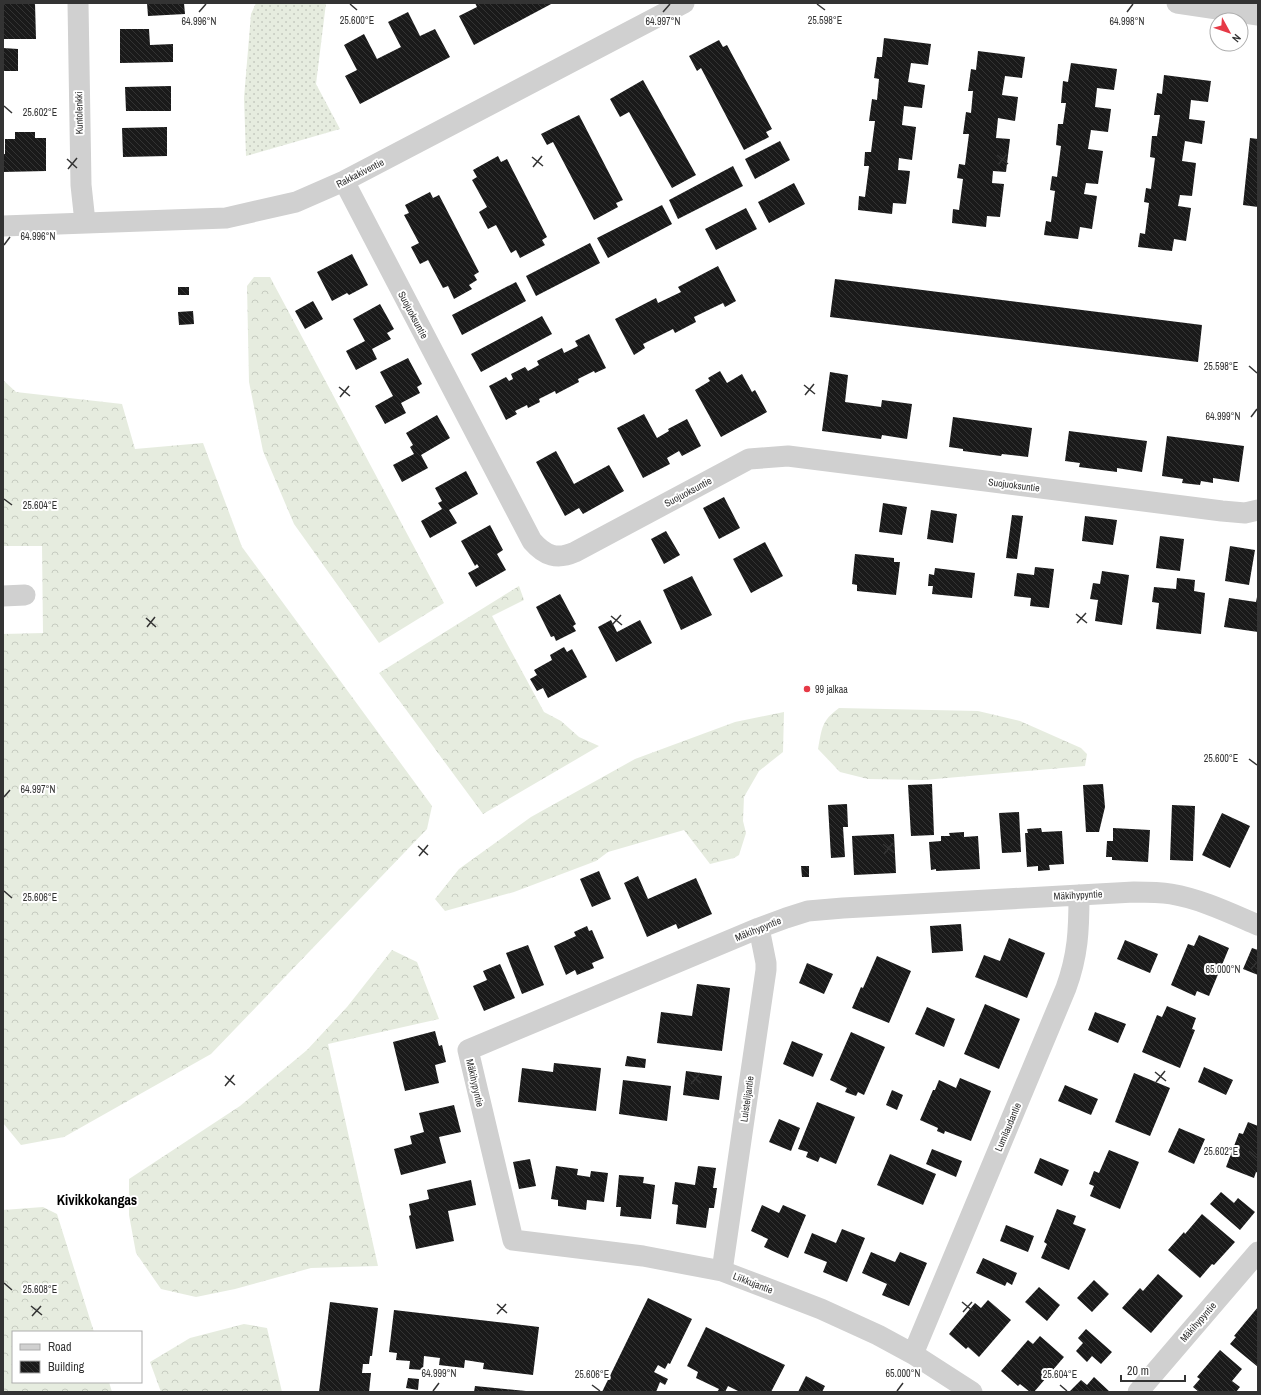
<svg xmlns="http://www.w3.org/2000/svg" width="1261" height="1395" font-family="'Archivo Narrow',sans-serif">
  <defs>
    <pattern id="grass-dots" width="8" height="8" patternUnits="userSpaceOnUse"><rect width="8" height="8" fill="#e6ecdf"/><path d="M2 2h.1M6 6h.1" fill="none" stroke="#c6cbc0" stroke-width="1.8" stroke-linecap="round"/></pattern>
    <pattern id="forest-crowns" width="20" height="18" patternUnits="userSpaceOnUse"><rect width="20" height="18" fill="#e6ecdf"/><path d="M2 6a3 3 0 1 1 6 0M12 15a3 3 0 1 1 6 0" fill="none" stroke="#c6cbc0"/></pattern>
    <pattern id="building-back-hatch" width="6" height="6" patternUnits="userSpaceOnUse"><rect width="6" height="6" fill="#1a1a1a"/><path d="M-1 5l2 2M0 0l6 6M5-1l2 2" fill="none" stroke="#333"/></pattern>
  </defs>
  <rect width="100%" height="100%" fill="#fff"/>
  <path fill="url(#grass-dots)" d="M256 3H326L316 84 340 129 246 156 244 98 251 14Z"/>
  <path fill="url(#forest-crowns)" d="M254 277H270L444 603 379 643 294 524 263 451 249 382 247 286Z
    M3 380 16 392 122 404 135 449 203 443 242 547 432 806 427 829 211 1054 64 1137 21 1145 3 1123V634L43 633 42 546H3Z
    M519 586 524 600 492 616 544 712 561 721 579 737 599 746 483 814 379 673Z
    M839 708 978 711 1020 721 1081 748 1087 754 1085 766 924 780 868 779 840 772 818 749C822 729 821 721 839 708Z
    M784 712 783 752 759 771 744 797 743 821 746 833 739 855 734 858 710 864 684 830 608 852 596 861 514 892 445 911 435 899 459 869 531 817 635 759 735 722Z
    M392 950 417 962 439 1019 328 1044 378 1266 311 1268 235 1289 196 1297 161 1289 136 1253 129 1215V1179L240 1106 307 1050 347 1007Z
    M43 1207 57 1214 94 1332H13V1382H109L112 1392H3V1210Z
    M244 1324 267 1328 282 1392H161L150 1362 190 1338Z"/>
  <path fill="url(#building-back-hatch)" d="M3 3H35L36 39H3Z
    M147 3H184L185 14 148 16Z
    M475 3H553L474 45 459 16 477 7Z
    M408 12 420 36 435 29 450 57 360 104 345 76 357 70 344 45 364 34 377 59 401 47 388 22Z
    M120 29H149L150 45 173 44V62L120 63Z
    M884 38 931 44 928 65 911 63 908 82 925 85 922 108 904 106 902 125 916 127 912 160 899 158 898 170 910 171 906 204 893 203 892 214 858 210 859 196 865 197 869 166H864L865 152H871L875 121H869L872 99 877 100 879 79 874 78 877 57H882Z
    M719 40 723 47 727 45 772 129 766 132 769 137 744 150 701 68 697 71 689 56Z
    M3 48 18 49V71H3Z
    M978 51 1025 57 1022 78 1005 76 1002 95 1018 97 1015 121 998 118 996 138 1010 139 1006 172 993 171 992 183 1004 184 1000 217 987 216 986 227 952 223 953 209 959 210 963 179 957 178 959 164 965 165 969 134H963L966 112 971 113 973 91H968L971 69 976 70Z
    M1071 63 1117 69 1114 90 1097 88 1095 107 1111 109 1108 132 1091 130 1088 149 1103 151 1098 184 1086 183 1084 194 1097 196 1092 229 1080 227 1078 239 1044 235 1046 221 1051 222 1055 191 1050 190 1052 176 1057 177 1061 146 1056 145 1058 124H1063L1066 103H1061L1063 81 1068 82Z
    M1164 75 1211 81 1208 102 1191 100 1189 119 1205 121 1202 144 1185 141 1182 161 1196 163 1192 196 1180 195 1178 206 1191 208 1186 241 1174 239 1172 251 1138 247 1140 233 1145 234 1149 203 1144 202 1146 188 1151 189 1155 158 1150 157 1152 136H1157L1160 115H1154L1157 93 1162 94Z
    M643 80 696 175 672 188 629 112 620 117 610 99Z
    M171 86V111H126L125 87Z
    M579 115 623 200 616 203 618 207 594 220 553 142 547 145 541 134Z
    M167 127V156L123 157 122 128Z
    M15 132H35V138H46V171L3 172V154H5V139H15Z
    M1250 138 1258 139V207L1243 205Z
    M780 141 790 160 755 179 745 159Z
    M498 156 501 162 507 159 547 237 542 240 545 245 520 258 516 250 511 253 496 225 488 229 479 212 487 207 472 180 477 177 473 170Z
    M733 166 743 186 678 219 669 200Z
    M794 183 805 204 769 223 758 202Z
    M430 192 433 198 439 195 479 272 474 275 477 280 469 285 472 289 454 299 448 286 443 288 428 260 420 264 411 247 419 243 404 215 409 213 405 205Z
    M662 205 672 224 608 258 597 238Z
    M746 208 757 229 716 250 705 229Z
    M590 243 600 263 536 296 526 276Z
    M352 254 368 285 349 295 347 293 332 301 317 272Z
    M718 266 736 301 725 307 723 303 694 317 696 322 675 333 673 329 643 344 645 348 634 355 615 319 656 298 658 303 681 292 678 287Z
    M835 279 1202 325 1198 362 830 317Z
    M516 282 526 301 462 335 452 315Z
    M178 287H189V295H178Z
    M313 301 323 319 305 329 295 311Z
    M380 304 394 329 387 333 391 339 372 349 377 359 356 370 346 351 365 341 353 319Z
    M193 311 194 324 179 325 178 312Z
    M542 316 552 334 481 372 471 354Z
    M589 334 606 368 595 373 594 371 578 379 579 382 556 394 555 391 539 399 540 402 528 408 527 405 515 411 517 414 506 420 489 386 506 377 509 381 513 379 511 374 525 367 528 371 539 365 537 361 562 348 564 353 578 346 575 341Z
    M408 358 422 384 417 387 420 393 401 403 406 413 385 424 375 406 393 396 380 372Z
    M720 371 727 383 742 374 752 392 755 390 767 412 721 437 695 390 710 381 708 378Z
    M830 372 848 375 845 402 881 407 882 400 912 404 907 439 882 435 881 439 822 431Z
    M644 414 657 438 669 431 668 429 687 419 701 446 682 456 679 451 667 458 670 464 643 478 617 428Z
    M437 415 450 438 421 455 428 468 402 482 393 465 414 454 410 447 413 445 406 433Z
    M953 417 1032 428 1028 457 1002 454 1001 456 963 451V449L949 447Z
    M1069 431 1147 441 1142 472 1117 468V472L1079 467 1080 463 1065 461Z
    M1167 436 1244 446 1239 482 1213 478V483L1201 481 1200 485 1182 483 1183 479 1162 476Z
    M556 451 574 484 609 465 624 491 583 514 579 508 565 516 536 462Z
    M466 471 478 494 449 510 457 523 430 538 421 521 442 509 438 503 442 501 435 488Z
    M724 497 740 528 719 539 703 508Z
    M883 503 907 507 902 535 879 532Z
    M931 510 957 514 953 543 927 539Z
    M1012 515 1023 516 1017 559 1006 558Z
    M1085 516 1117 520 1113 545 1082 541Z
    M490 525 503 550 497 554 506 570 476 587 468 573 479 567 477 564 475 566 461 541Z
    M666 531 680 555 664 564 651 539Z
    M1160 536 1184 539 1180 571 1156 568Z
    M765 542 783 576 751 593 733 559Z
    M1230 546 1255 550 1249 585 1225 581Z
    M855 554 894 558V562H900L896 595 857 591V585L852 584Z
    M1035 567 1054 569 1049 608 1030 606 1031 598 1014 596 1017 573 1034 575Z
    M935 568 975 573 972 598 932 594 933 586H928L929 574 934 575Z
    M1102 571 1129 575 1122 625 1095 621 1098 600 1090 599 1093 583 1100 584Z
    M692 576 712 615 681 630 663 590Z
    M1177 578 1195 580 1194 591 1205 593 1201 634 1156 629 1159 603 1152 602 1154 587 1176 589Z
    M560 594 576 624 573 626 576 631 556 641 554 636 551 637 536 607Z
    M1257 597 1258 632 1224 627 1229 598 1256 602Z
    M611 620 617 632 640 620 652 643 616 662 598 627Z
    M564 647 567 652 572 649 587 677 548 698 543 688 537 691 530 679 537 675 534 670 552 660 550 655Z
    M932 784 934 835 911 836 908 785Z
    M1103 784 1105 807 1099 832H1086L1083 785Z
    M847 804 848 827H843L845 857 831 858 828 805Z
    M1172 805 1195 806 1193 861 1170 860Z
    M1019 812 1021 852 1002 853 999 813Z
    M1222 813 1250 826 1230 868 1202 855Z
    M1041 828 1042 832 1062 831 1064 864 1049 865 1050 870 1038 871V866L1027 867 1025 833H1028L1027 829Z
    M1113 828 1150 830 1148 862 1112 860V857H1106L1107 841H1113Z
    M964 832V837L978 836 980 869 936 871V869L931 870 929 842 941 841V836H950L949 833Z
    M894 834 896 873 854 875 852 836Z
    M801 866H809V877H802Z
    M599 871 611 899 592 907 580 879Z
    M638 876 648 899 696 878 712 914 678 929 676 924 647 937 624 883Z
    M961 924 963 951 932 953 930 926Z
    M587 926 589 931 592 930 604 958 592 963 594 968 577 975 575 970 566 975 554 946 576 936 574 932Z
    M1199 935 1229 948 1209 996 1197 991 1195 996 1171 985 1188 944 1194 946Z
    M1009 938 1045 953 1027 998 975 977 984 955 1000 961Z
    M1125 940 1158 954 1150 973 1117 959Z
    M528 945 544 985 522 994 506 953Z
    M1252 948 1258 950V975L1243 969Z
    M877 956 911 971 889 1023 852 1008 861 987 863 988Z
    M807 963 833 974 824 994 799 983Z
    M500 964 515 998 484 1011 473 986 487 980 483 971Z
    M697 984 730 988 722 1051 657 1043 661 1012 692 1016Z
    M985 1004 1020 1019 999 1069 964 1054Z
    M1167 1006 1196 1018 1192 1029 1195 1030 1180 1068 1142 1052 1157 1015 1162 1017Z
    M927 1007 955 1019 944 1047 915 1034Z
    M1095 1012 1126 1024 1118 1043 1088 1030Z
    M435 1031 439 1046 442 1045 446 1062 435 1065 439 1083 405 1091 393 1042Z
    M851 1032 885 1047 864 1095 858 1092 856 1096 845 1092 847 1088 830 1080Z
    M792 1041 823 1054 813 1077 783 1064Z
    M627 1056 646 1059 645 1068 625 1066Z
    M554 1063 601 1068 596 1111 518 1102 522 1068 553 1072Z
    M1204 1067 1233 1080 1226 1095 1198 1082Z
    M686 1071 722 1076 719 1100 683 1095Z
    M1134 1073 1170 1088 1150 1136 1115 1122Z
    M960 1078 991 1091 971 1141 945 1131 944 1134 937 1131 938 1128 920 1120 933 1090H935L939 1080 956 1088Z
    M623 1080 671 1086 667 1121 619 1114Z
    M1065 1085 1098 1099 1091 1115 1058 1101Z
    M892 1090 903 1095 897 1110 886 1105Z
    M817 1102 855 1117 836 1164 820 1157 818 1162 806 1157 808 1152 798 1149Z
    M454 1105 461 1132 439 1137 446 1163 401 1175 394 1149 412 1144 410 1136 424 1132 419 1113Z
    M779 1119 800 1128 791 1151 769 1142Z
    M1248 1122 1258 1126V1173L1256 1172 1254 1178 1226 1167 1239 1133 1243 1134Z
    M1179 1128 1205 1139 1194 1164 1168 1152Z
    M932 1149 962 1161 956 1177 926 1164Z
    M1109 1150 1139 1162 1120 1209 1090 1196 1094 1186 1089 1184 1094 1171 1099 1173Z
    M890 1154 936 1174 923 1205 877 1185Z
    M1040 1158 1069 1170 1062 1186 1034 1173Z
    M530 1159 536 1186 519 1189 513 1162Z
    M556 1166 578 1169 577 1175 590 1177 591 1171 608 1173 604 1202 587 1200 586 1210 558 1206V1200L551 1199Z
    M698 1166 716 1168 713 1188H717L714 1208H709L706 1228 676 1224 678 1205 672 1204 675 1182 695 1185Z
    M619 1175 644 1177 643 1183 655 1185 651 1219 620 1216 621 1207H616Z
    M471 1180 476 1205 448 1211 454 1241 416 1249 409 1216 411 1215 409 1204 429 1199 427 1190Z
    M1221 1192 1234 1203 1238 1198 1255 1212 1240 1230 1210 1204Z
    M762 1205 779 1213 783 1205 806 1215 788 1258 764 1247 768 1239 751 1231Z
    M1057 1209 1076 1216 1073 1224 1086 1229 1069 1270 1041 1258 1047 1244 1044 1242Z
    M1202 1214 1235 1242 1214 1265 1212 1264 1200 1278 1168 1250 1184 1232 1185 1234Z
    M1006 1225 1034 1236 1028 1252 1000 1241Z
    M842 1229 865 1238 847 1282 823 1272 827 1262 804 1253 812 1233 836 1243Z
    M871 1252 895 1262 900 1252 927 1263 909 1306 882 1295 887 1284 862 1273Z
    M983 1258 1017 1273 1012 1285 1007 1282 1005 1286 976 1273Z
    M1158 1274 1183 1296 1151 1333 1122 1308 1140 1288 1143 1291Z
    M1094 1280 1109 1294 1092 1312 1077 1298Z
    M1039 1287 1060 1305 1047 1321 1025 1302Z
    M648 1298 692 1319 670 1364 668 1363 665 1369 658 1365 654 1372 668 1379 665 1385 660 1382 656 1392H602Z
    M988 1300 1011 1320 979 1357 968 1347 966 1349 949 1334 975 1303 981 1308Z
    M330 1302 378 1308 372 1356H370L369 1364H363L362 1373H371L369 1392H319Z
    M1258 1307V1367L1230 1344 1236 1337 1234 1336Z
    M394 1310 539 1327 533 1375 483 1369 484 1363 465 1360 464 1368 439 1365 440 1358 424 1356 423 1370 409 1369 410 1361 396 1360 397 1353 389 1352Z
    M706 1327 785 1365 771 1392H740L728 1386 725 1392H717L719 1389 696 1378 698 1372 687 1366Z
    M1086 1329 1112 1352 1101 1364 1092 1356 1087 1362 1076 1351 1083 1343 1078 1338Z
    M1040 1336 1064 1357 1034 1392H1030L1020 1384 1018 1386 1001 1371 1028 1340 1033 1344Z
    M1220 1350 1242 1369 1232 1381 1240 1387 1236 1392H1199L1193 1387 1200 1379 1197 1377Z
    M806 1376 825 1386 822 1392H798Z
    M1094 1377 1110 1392H1069L1081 1380 1087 1385Z
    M408 1378 419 1379 418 1390 406 1388Z
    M475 1386 526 1391V1392H474Z"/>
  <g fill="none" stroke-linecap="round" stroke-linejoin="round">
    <path stroke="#d0d0d0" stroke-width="21" d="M78 3 81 185 85 222
      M1177 3 1258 15
      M344 181 532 541C545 556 557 560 575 552L749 459 788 456 1222 511 1245 513 1258 510
      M3 226 226 218 296 202 344 181 684 3
      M3 596 25 595
      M722 1271 748 1092 766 970V963L759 928
      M913 1354 1066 988C1078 955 1079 930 1079 895
      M972 1392 913 1354 878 1335 821 1309 722 1271 643 1256 513 1240 468 1050 759 928 786 918 808 911 843 908 1134 892C1146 892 1159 892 1171 894 1201 899 1230 913 1258 925
      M1138 1392 1258 1252"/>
  </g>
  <path fill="none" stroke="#333" stroke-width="1.5" d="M350 4 357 10M817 4 825 10M199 12 206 4M663 12 670 4M1127 12 1133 4M4 106 12 113M997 155 1008 164M532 157 543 166M67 159 77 168M998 165 1007 154M533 167 542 156M68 169 77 158M4 245 10 237M1249 366 1257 373M804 385 815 394M339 387 350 396M805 395 814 384M340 397 349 386M1251 417 1257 409M4 499 12 505M1076 614 1087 623M611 616 622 625M146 618 156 627M1077 623 1086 613M612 625 621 615M147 627 155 617M1249 759 1257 765M4 797 10 790M883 844 894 853M418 846 428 855M884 854 893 843M419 856 428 845M4 891 12 898M1251 969 1257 962M1155 1072 1166 1081M690 1074 701 1083M225 1076 235 1085M1156 1082 1165 1071M691 1084 700 1073M225 1086 234 1075M1249 1151 1257 1158M4 1283 12 1290M962 1302 973 1311M497 1304 507 1313M31 1306 42 1315M963 1312 972 1302M497 1314 506 1304M32 1316 41 1306M592 1385 600 1391M1060 1385 1067 1391M433 1391 439 1383M897 1391 903 1383"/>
  <circle fill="#e63946" stroke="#fff" stroke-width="1.5" cx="807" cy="689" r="4"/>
  <g text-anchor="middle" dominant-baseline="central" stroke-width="4" stroke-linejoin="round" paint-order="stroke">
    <g font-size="10" fill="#333" stroke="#fff">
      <text transform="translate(79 113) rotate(-91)">Kuntolenkki</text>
      <text transform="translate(360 173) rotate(-27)">Rakkakiventie</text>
      <text transform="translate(413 315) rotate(62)">Suojuoksuntie</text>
      <text transform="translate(1014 485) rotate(7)">Suojuoksuntie</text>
      <text transform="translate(688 492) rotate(-28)">Suojuoksuntie</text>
      <text transform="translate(1078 895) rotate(-3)">Mäkihypyntie</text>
      <text transform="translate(758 929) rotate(-22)">Mäkihypyntie</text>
      <text transform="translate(475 1083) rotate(77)">Mäkihypyntie</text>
      <text transform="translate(747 1099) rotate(-82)">Luistelijantie</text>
      <text transform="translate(1008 1127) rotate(-67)">Lumilaudantie</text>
      <text transform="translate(753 1283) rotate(21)">Liikkujantie</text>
      <text transform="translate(1198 1322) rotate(-49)">Mäkihypyntie</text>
    </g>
    <g font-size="10" fill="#333" stroke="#fff" text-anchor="start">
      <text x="815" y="689">99 jalkaa</text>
    </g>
    <g font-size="14" font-weight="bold" fill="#000" stroke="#fff">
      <text x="97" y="1200">Kivikkokangas</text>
    </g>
  </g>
  <g font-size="10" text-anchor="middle" fill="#333" stroke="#fff" stroke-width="4" stroke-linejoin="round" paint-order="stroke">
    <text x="357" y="24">25.600°E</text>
    <text x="825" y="24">25.598°E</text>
    <text x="199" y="25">64.996°N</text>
    <text x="663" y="25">64.997°N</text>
    <text x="1127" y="25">64.998°N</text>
    <text x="40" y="116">25.602°E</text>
    <text x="38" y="240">64.996°N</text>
    <text x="1221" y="370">25.598°E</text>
    <text x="1223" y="420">64.999°N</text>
    <text x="40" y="509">25.604°E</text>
    <text x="1221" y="762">25.600°E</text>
    <text x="38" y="793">64.997°N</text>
    <text x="40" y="901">25.606°E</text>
    <text x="1223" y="973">65.000°N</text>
    <text x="1221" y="1155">25.602°E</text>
    <text x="40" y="1293">25.608°E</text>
    <text x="439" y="1377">64.999°N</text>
    <text x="903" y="1377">65.000°N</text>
    <text x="592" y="1378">25.606°E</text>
    <text x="1060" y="1378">25.604°E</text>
  </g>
  <rect width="1261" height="1395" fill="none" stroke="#333333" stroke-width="8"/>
  <rect x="12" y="1331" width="130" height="52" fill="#ffffff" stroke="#adadad"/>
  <rect x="20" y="1344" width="20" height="6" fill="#d0d0d0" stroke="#adadad"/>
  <text x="48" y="1351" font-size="12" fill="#333333">Road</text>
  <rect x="20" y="1361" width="20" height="12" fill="url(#building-back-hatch)" stroke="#adadad"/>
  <text x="48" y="1371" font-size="12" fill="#333333">Building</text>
  <g transform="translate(1229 32) rotate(130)"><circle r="19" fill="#ffffff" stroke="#adadad"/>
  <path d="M0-3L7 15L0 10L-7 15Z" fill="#e63946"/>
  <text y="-6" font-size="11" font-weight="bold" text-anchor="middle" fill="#333333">N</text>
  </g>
  <path d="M1121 1375v6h64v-6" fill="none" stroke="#333333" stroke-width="2"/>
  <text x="1127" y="1375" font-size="12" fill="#333333" stroke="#ffffff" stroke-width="3" paint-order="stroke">20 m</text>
</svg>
